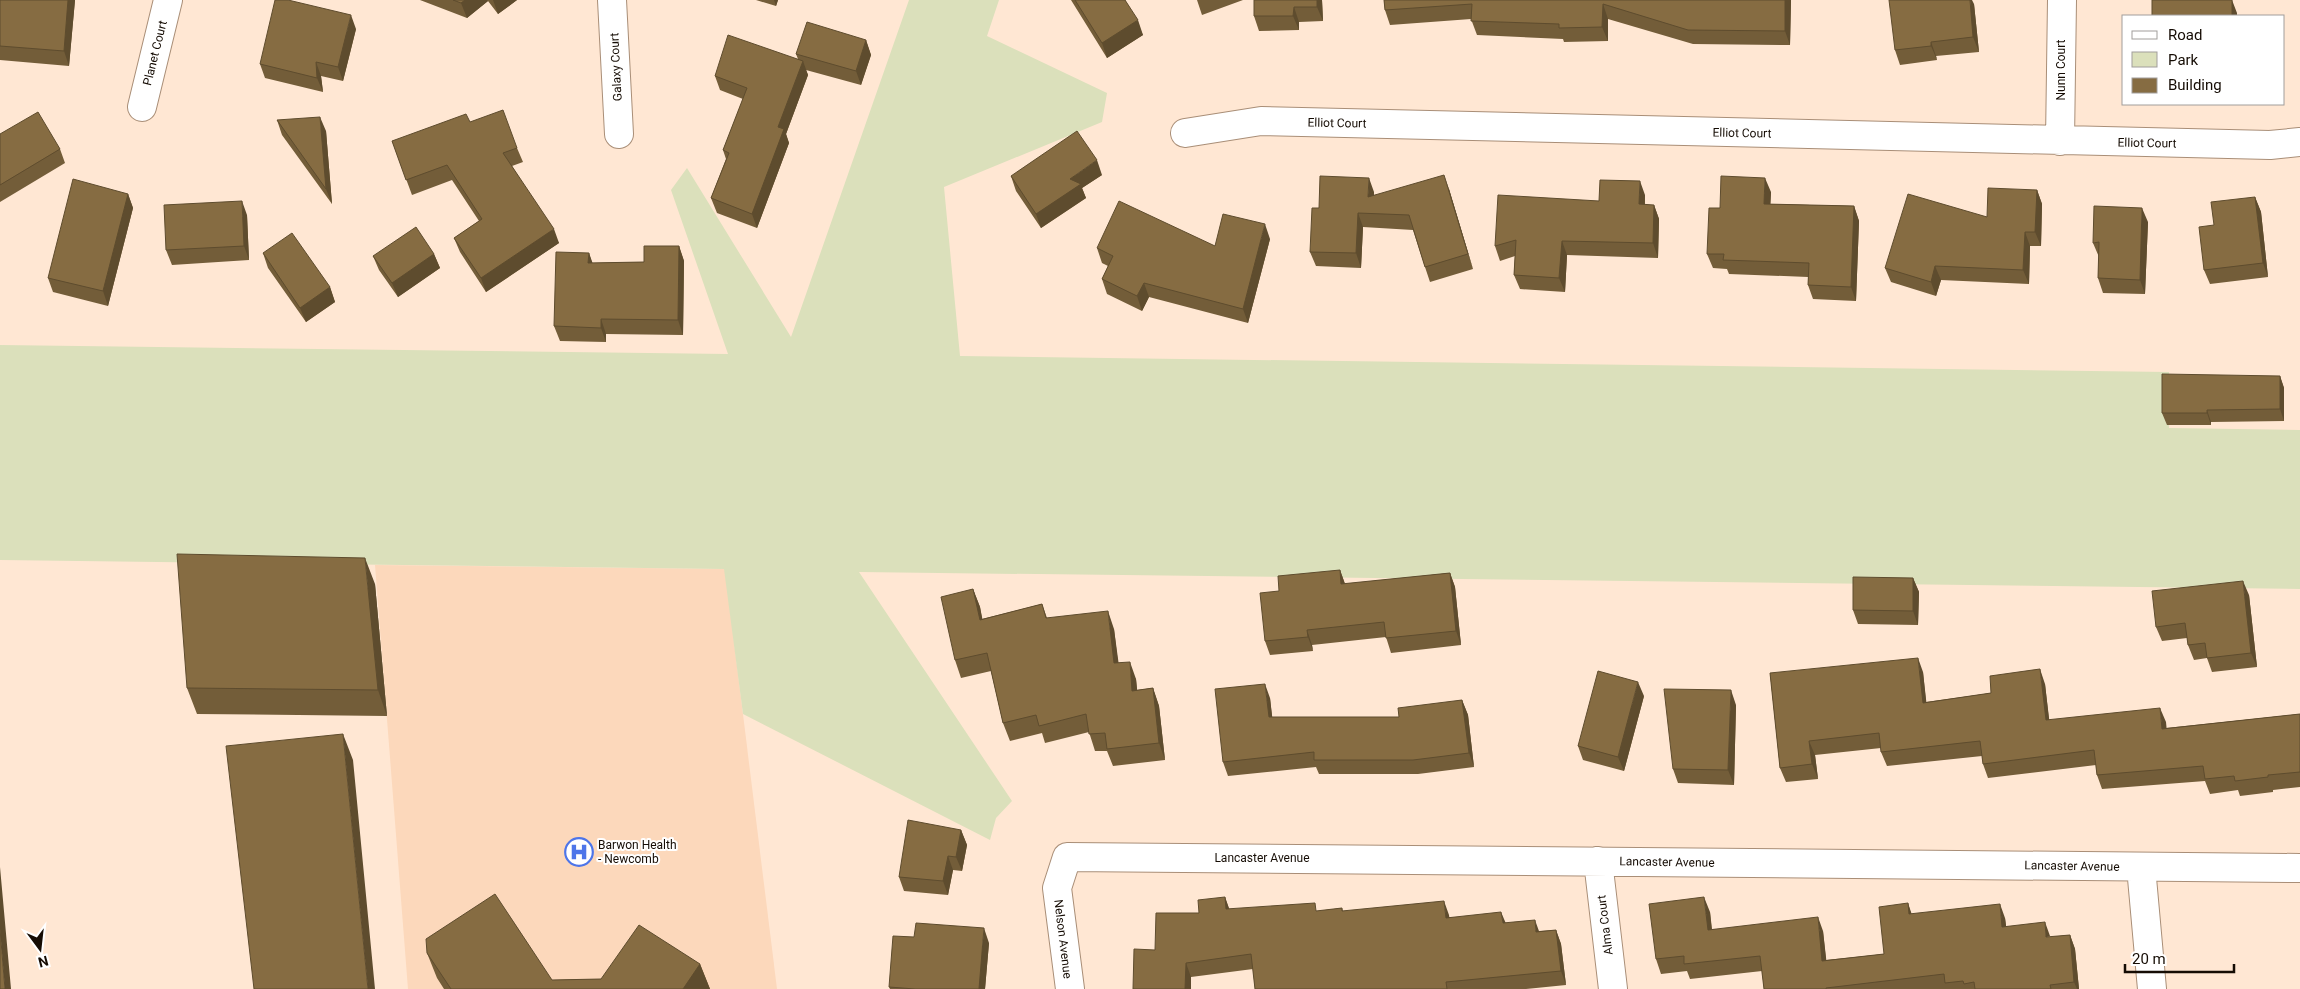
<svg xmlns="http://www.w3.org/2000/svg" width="2300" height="989" font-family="Roboto,sans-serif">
  <rect width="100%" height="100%" fill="#ffe7d3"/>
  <path fill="#fcd8bb" d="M375 565 725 569 777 989H408Z"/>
  <path fill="#dbe0bb" d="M909 0H999L987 36 1107 93 1102 122 944 187 960 356 2169 372V428L2300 430V589L859 572 1012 801 996 818 990 840 743 714 724 569 0 560V345L728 354 671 190 687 168 791 337Z"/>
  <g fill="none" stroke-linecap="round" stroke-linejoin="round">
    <defs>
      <path id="minor" d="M612 0 619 134
        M142 107 168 0
        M1185 133 1261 121 2270 145 2300 142
        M2060 141 2062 0
        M1598 861 1613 989
        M2141 867 2152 989
        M1070 989 1057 888 1067 857 2300 868"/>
    </defs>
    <use href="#minor" stroke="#a98e77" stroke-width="30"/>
    <use href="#minor" stroke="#fff" stroke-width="28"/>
  </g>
  <path fill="#735d39" d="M0 0H75L69 66 0 60Z
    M420 0H517L498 14 488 1 467 18Z
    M756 0H778L776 6Z
    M1071 0H1125L1143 35 1107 58Z
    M1197 0H1243L1202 15Z
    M1254 0H1322L1323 21 1299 22V30L1259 31 1254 16Z
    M1384 0H1791L1790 45 1693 44 1608 19V41L1564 42 1563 39 1477 35 1471 19 1390 25 1385 10Z
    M1974 4 1979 52 1936 56 1937 60 1900 65 1895 50Z
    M356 29 343 81 321 76 323 92 265 78 260 64Z
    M866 40 871 55 861 85 806 70 808 75 786 134 789 143 757 228 717 213 711 198 726 159 723 150 743 99 720 90 715 76 798 59 796 54Z
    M277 120 326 131 332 204 282 135Z
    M470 122 517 148 523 162 512 166 559 243 486 292 460 252 454 238 479 221 452 180 412 195 392 141Z
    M0 134 60 149 65 163 0 202Z
    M1102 175 1082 188 1086 198 1041 228 1016 191 1011 176Z
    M1449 189 1473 269 1430 282 1425 267 1413 230 1363 227 1361 268 1316 266 1310 252 1319 208 1374 192V195Z
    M2037 190 2042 204 2041 246H2030L2029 284 1941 280 1936 296 1891 282 1885 268 1987 217Z
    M1771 192 1770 204 1854 206 1859 221 1856 301 1813 299 1808 285V277L1729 274 1727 269 1713 268 1707 254 1720 208Z
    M128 194 133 208 108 306 53 292 48 278Z
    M1645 195V205H1654L1659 219 1658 258 1567 255 1565 292 1520 289 1514 275 1515 256 1500 261 1495 246 1599 201Z
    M2255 197 2261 212 2268 277 2210 284 2204 270 2214 225Z
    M247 215 249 260 172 265 166 250Z
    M2148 222 2145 294 2103 293 2098 278 2099 257 2093 243Z
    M1270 239 1248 323 1149 297 1142 311 1107 294 1102 279 1108 266 1102 263 1097 248 1215 246Z
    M679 246 684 261 683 335 606 334V342L560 341 554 326 589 253 592 263 644 262Z
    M263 253 330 287 335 302 306 322 268 268Z
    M434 254 440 268 398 297 379 270 373 256Z
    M2280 376 2284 388V421L2211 422V425H2167L2162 413Z
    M1340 570 1345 584 1450 573 1455 587 1461 645 1391 653 1386 637 1312 645 1313 651 1270 655 1265 641 1279 591Z
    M1913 578 1919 592 1918 625 1858 624 1853 610Z
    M375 584 387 716 197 714 187 688Z
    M973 589 980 607 982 619 1042 604 1047 618 1114 629 1118 663 1136 679 1137 690 1153 688 1159 706 1165 760 1113 766 1107 751H1095L1089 732 1045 743 1042 733 1010 741 1003 723 991 671 961 678 955 660Z
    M2249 595 2257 667 2212 672 2207 658 2194 660 2188 645 2187 638 2162 641 2156 627Z
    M1923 672 1926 702 1991 693 2045 684 2049 720 2166 722V728L2300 714V787L2273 790V792L2240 796 2238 790 2210 794 2205 781 2102 789 2097 775 2096 765 1988 778 1983 764 1982 756 1887 766 1881 752V748L1815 755 1818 779 1786 782 1780 768 1770 673Z
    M1644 696 1624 771 1583 760 1578 746Z
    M1270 698 1272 717H1399L1462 700 1468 715 1474 767 1418 774H1319L1316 767 1228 776 1223 762Z
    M1736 705 1734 785 1678 783 1673 769Z
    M961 830 967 845 962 871 953 870 948 895 904 891 899 877Z
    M1225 897 1229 909 1318 911 1342 908 1343 911 1449 915V917L1506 923 1539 931 1556 930 1561 944 1566 985 1526 989H1255L1253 969 1191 977V989H1133L1155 950 1199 913Z
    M1908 903 1911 914 2005 918 2006 926 2050 937 2070 935 2075 949 2079 989H1764L1762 971 1690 979 1687 971 1661 974 1656 959 1710 912 1712 929 1823 931 1826 960 1884 954Z
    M989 943 985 989H890L889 987Z
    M427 953 552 980 601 979 700 964 710 989H444L437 978Z"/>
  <path fill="#5e4c2e" d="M68 0H75L69 66 64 51Z
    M465 0H487L488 1 467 18 461 3Z
    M493 0H517L498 14Z
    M774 0H778L776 6Z
    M1317 0H1322L1323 21 1317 7Z
    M1785 0H1791L1790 45 1785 31Z
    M1970 0H1972L1974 4 1979 52 1973 37Z
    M2232 0 2237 13V16H2232Z
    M1603 4 1608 19V41L1602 27Z
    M1294 7 1299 22V30L1293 16Z
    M351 15 356 29 343 81 338 67Z
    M1138 20 1143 35 1107 58 1102 43Z
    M866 40 871 55 861 85 856 71Z
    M1931 42 1936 56 1937 60 1931 46Z
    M803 61 808 75 786 134 789 143 757 228 752 214 778 127Z
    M316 62 321 76 323 92 317 78Z
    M320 117 326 131 332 204 326 189Z
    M1097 160 1102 175 1082 188 1086 198 1041 228 1036 214 1070 179Z
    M1444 175 1449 189 1473 269 1468 254Z
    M1369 178 1374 192 1373 212 1368 197Z
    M1765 178 1771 192 1770 218 1764 204Z
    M1640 181 1645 195 1644 219 1639 204Z
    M2037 190 2042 204 2041 246 2035 232Z
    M128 194 133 208 108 306 103 291Z
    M2255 197 2261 212 2268 277 2263 263Z
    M242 201 247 215 249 260 244 246Z
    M1654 205 1659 219 1658 258 1653 243Z
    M1854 206 1859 221 1856 301 1851 287Z
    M2142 208 2148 222 2145 294 2140 280Z
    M1358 213 1363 227 1361 268 1356 253Z
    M1265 224 1270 239 1248 323 1243 309Z
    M554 229 559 243 486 292 481 278Z
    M2025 232 2030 246 2029 284 2023 270Z
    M1562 241 1567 255 1565 292 1559 278Z
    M679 246 684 261 683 335 678 320Z
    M589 253 594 267 588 263Z
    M434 254 440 268 398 297 392 283Z
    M1935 266 1941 280 1936 296 1931 282Z
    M1144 283 1149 297 1142 311 1137 296Z
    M330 287 335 302 306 322 300 308Z
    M601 319 606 334V342L601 328Z
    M2280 376 2284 388V421L2280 409Z
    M2207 410 2211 422V425L2207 413Z
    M365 558 375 584 387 716 378 690Z
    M1340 570 1345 584H1341Z
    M1450 573 1455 587 1461 645 1456 631Z
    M1913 578 1919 592 1918 625 1913 611Z
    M2243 581 2249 595 2257 667 2251 653Z
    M973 589 980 607 986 637 980 620Z
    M1108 611 1114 629 1121 681 1114 663Z
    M1307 630 1312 645 1313 651 1308 637Z
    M1918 658 1923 672 1928 717 1923 703Z
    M1130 662 1136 679 1139 708 1132 691Z
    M2040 669 2045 684 2051 735 2046 720Z
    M1638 682 1644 696 1624 771 1618 757Z
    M1265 684 1270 698 1274 732 1269 717Z
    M1153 688 1159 706 1165 760 1159 743Z
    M1731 690 1736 705 1734 785 1728 770Z
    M1462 700 1468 715 1474 767 1469 753Z
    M2160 708 2166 722 2168 743 2162 729Z
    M343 734 353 760 375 989H368Z
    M1809 741 1815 755 1818 779 1812 764Z
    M961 830 967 845 962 871 956 857Z
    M948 856 953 870 948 895 943 881Z
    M0 867 11 989H5L0 929Z
    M1225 897 1230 911 1226 909Z
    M1704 897 1710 912 1713 944 1708 930Z
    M1444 901 1449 915 1451 932 1446 918Z
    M1908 903 1913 918 1909 914Z
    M2000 904 2005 918 2008 941 2002 927Z
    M1501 912 1507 926 1503 923Z
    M1818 917 1823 931 1828 975 1822 961Z
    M1535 920 1540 934 1536 932Z
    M2045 922 2050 936 2046 937Z
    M984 928 989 943 985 989H979Z
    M1556 930 1561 944 1566 985 1561 971Z
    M2070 935 2075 949 2079 989H2077L2074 982Z
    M1186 963 1191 977V989H1185Z
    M700 964 710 989H683Z"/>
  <path fill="#866c42" stroke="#5e4c2e" d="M0 0H68L64 51 0 46Z
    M275 0H288L351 15 338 67 316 62 317 78 260 64Z
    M453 0H465L461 3Z
    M1075 0H1125L1138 20 1102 43Z
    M1254 0H1317V7H1294L1293 16H1254Z
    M1384 0H1785V31L1688 30 1603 4 1602 27 1559 28V24L1471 21 1472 4 1385 10Z
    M1889 0H1970L1973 37 1931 42V46L1895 50Z
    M2152 0H2232V16H2152Z
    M807 22 866 40 856 71 796 54Z
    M728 35 803 61 778 127 784 129 752 214 711 198 729 153 723 150 747 88 715 76Z
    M503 110 517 148 503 153 554 229 481 278 454 238 482 219 447 165 406 180 392 141 466 114 470 122Z
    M38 112 60 149 0 185V134Z
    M320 117 326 189 277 120Z
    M1077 131 1097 160 1070 179 1081 184 1036 214 1011 176Z
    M1444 175 1468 254 1425 267 1409 215 1358 213 1356 253 1310 252 1312 208H1319L1320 176 1369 178 1368 197Z
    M1721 176 1765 178 1764 204 1854 206 1851 287 1808 285 1809 263 1723 260 1724 254H1707L1709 208H1720Z
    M73 179 128 194 103 291 48 278Z
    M1600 180 1640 181 1639 204 1654 205 1653 243 1562 241 1559 278 1514 275 1516 240 1495 246 1498 195 1599 201Z
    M1988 188 2037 190 2035 232H2025L2023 270 1935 266 1931 282 1885 268 1908 194 1987 217Z
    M2255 197 2263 263 2204 270 2199 227 2214 225 2211 202Z
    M242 201 244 246 166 250 164 205Z
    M1119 201 1215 246 1223 214 1265 224 1243 309 1144 283 1137 296 1102 279 1113 256 1097 248Z
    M2094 206 2142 208 2140 280 2098 278 2099 242 2093 243Z
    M416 227 434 254 392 283 373 256Z
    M292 233 330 287 300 308 263 253Z
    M644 246H679L678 320 601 319V328L554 326 556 252 589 253 588 263 644 262Z
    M2162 374 2280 376V409L2207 410V413H2162Z
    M177 554 365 558 378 690 187 688Z
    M1340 570 1341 584 1450 573 1456 631 1386 638 1384 622 1307 630 1308 637 1265 641 1260 593 1279 591 1278 576Z
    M1853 577 1913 578V611L1853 610Z
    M2243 581 2251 653 2207 658 2205 643 2188 645 2185 623 2156 627 2152 591Z
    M973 589 980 620 1042 604 1046 618 1108 611 1114 663 1130 662 1132 691 1153 688 1159 743 1107 749 1105 733 1089 734 1086 714 1039 726 1036 715 1003 723 987 653 955 660 941 597Z
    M1918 658 1923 703 1991 693 1990 676 2040 669 2046 720 2160 708 2162 729 2300 714V772L2268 775V777L2235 781 2234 776 2205 779 2203 766 2097 775 2094 750 1983 764 1980 741 1881 752 1879 733 1809 741 1812 764 1780 768 1770 673Z
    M1598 671 1638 682 1618 757 1578 746Z
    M1265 684 1269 717H1399L1398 708 1462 700 1469 753 1413 760H1314V752L1223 762 1215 689Z
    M1664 689 1731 690 1728 770 1673 769Z
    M343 734 368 989H254L226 746Z
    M908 820 961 830 956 857 948 856 943 881 899 877Z
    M495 894 552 980 601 979 639 925 700 964 683 989H451L427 953 426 939Z
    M1225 897 1226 909 1315 903 1316 911 1342 908V911L1444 901 1446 918 1501 912 1503 923 1535 920 1536 932 1556 930 1561 971 1446 982 1447 989H1255L1251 954 1186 963 1185 989H1133L1134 949 1155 950 1156 913H1199L1198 900Z
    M1704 897 1708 930 1818 917 1822 961 1884 954 1879 907 1908 903 1909 914 2000 904 2002 927 2045 922 2046 937 2070 935 2074 982 2050 985 2051 989H1975L1974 982 1964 984 1963 981 1945 983 1944 974 1826 988V989H1764L1760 956 1684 964V956L1656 959 1649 904Z
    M916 923 984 928 979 989H915L889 987 893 936 914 937Z
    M0 929 5 989H0Z"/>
  <defs>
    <symbol id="hospital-ring" viewBox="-11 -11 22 22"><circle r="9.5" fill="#fff" stroke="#4d75e9" stroke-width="1.5"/><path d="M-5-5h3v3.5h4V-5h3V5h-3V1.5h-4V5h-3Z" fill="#4d75e9"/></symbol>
  </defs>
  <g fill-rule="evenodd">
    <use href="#hospital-ring" x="563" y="836" width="32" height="32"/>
  </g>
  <g text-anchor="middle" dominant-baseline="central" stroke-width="4" stroke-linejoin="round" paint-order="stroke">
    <g font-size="12" fill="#150c04" stroke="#fff">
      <text transform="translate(155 53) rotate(-76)">Planet Court</text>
      <text transform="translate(616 67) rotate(-93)">Galaxy Court</text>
      <text transform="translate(2061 70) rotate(-90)">Nunn Court</text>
      <text transform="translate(1337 123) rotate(1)">Elliot Court</text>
      <text transform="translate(1742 133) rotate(1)">Elliot Court</text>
      <text transform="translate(2147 143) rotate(1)">Elliot Court</text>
      <text x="1262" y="858">Lancaster Avenue</text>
      <text transform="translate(1667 862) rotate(1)">Lancaster Avenue</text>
      <text transform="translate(2072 866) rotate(1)">Lancaster Avenue</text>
      <text transform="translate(1605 925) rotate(-97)">Alma Court</text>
      <text transform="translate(1063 939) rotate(83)">Nelson Avenue</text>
    </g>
    <g font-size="12" fill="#150c04" stroke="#fff" text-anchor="start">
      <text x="598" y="845">Barwon Health<tspan x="598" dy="14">- Newcomb</tspan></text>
    </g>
  </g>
  <rect x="2122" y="15" width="162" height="90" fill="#ffffff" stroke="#a19e9b"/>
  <rect x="2132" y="31" width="25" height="8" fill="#ffffff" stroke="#a19e9b"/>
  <text x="2168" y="40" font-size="15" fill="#150c04">Road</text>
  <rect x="2132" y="52" width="25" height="15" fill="#dbe0bb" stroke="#a19e9b"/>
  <text x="2168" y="65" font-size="15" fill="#150c04">Park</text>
  <rect x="2132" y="78" width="25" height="15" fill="#866c42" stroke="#a19e9b"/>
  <text x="2168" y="90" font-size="15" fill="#150c04">Building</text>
  <g transform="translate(40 949) rotate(165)" stroke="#ffffff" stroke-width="4" paint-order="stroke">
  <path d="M0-4L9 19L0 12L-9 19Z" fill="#150c04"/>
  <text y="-8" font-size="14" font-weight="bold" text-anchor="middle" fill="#150c04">N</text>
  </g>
  <path d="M2125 964v8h109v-8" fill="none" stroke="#150c04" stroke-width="2.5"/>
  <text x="2132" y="964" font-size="15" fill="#150c04" stroke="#ffffff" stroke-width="4" paint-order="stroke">20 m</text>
</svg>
